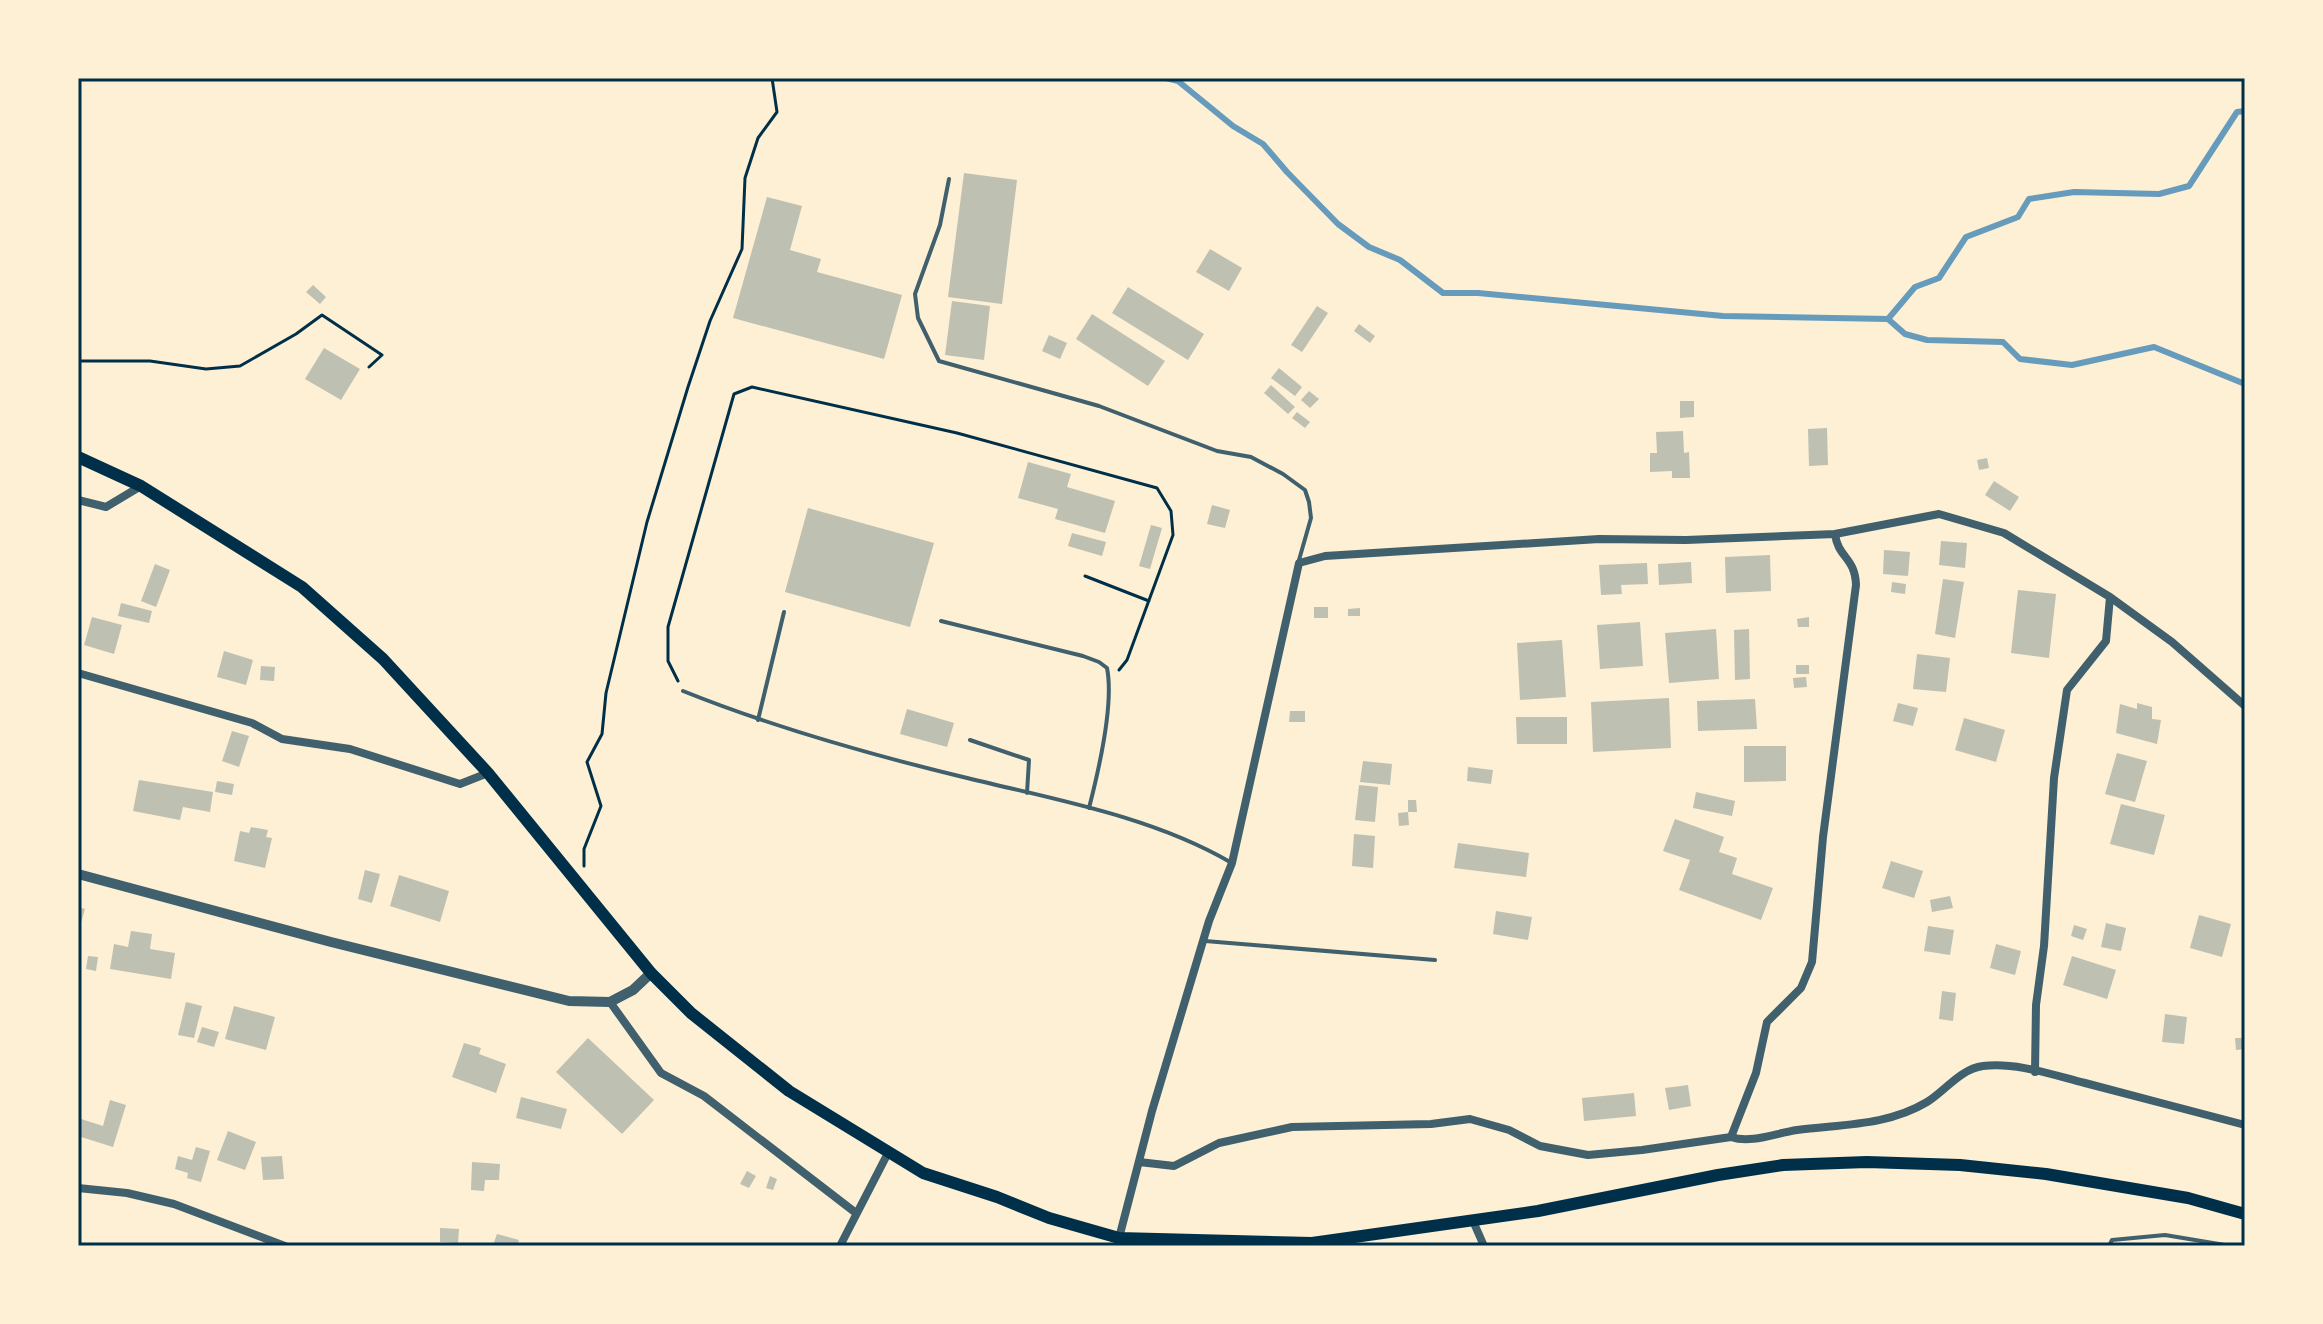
<svg xmlns="http://www.w3.org/2000/svg" width="2323" height="1324" font-family="'IBM Plex Serif',serif">
  <rect width="100%" height="100%" fill="#fdf0d5"/>
  <g fill="none" stroke-linecap="round" stroke-linejoin="round">
    <path stroke="#669bbc" stroke-width="6" d="M1166 78 1178 81 1233 126 1263 144 1287 172 1338 224 1369 247 1400 260 1443 293H1478L1723 316 1888 319 1915 287 1939 278 1966 237 2018 217 2029 199 2074 192 2159 194 2189 186 2237 112 2245 111
      M1888 319 1905 334 1927 340 2003 342 2020 359 2072 365 2154 347 2245 384"/>
  </g>
  <path fill="#bec0b2" d="M964 173 1017 180 1002 304 948 297Z
    M767 197 802 206 790 250 821 259 817 272 902 295 884 359 733 318Z
    M1210 249 1242 268 1229 291 1196 272Z
    M313 285 326 297 320 304 306 292Z
    M1128 287 1204 334 1188 360 1112 313Z
    M952 301 990 306 984 360 945 355Z
    M1317 306 1328 313 1302 352 1291 345Z
    M1092 314 1165 361 1148 386 1076 339Z
    M1359 324 1375 336 1370 343 1354 331Z
    M1049 335 1067 343 1060 359 1042 351Z
    M324 348 360 369 341 400 305 379Z
    M1279 368 1302 387 1295 396 1271 378Z
    M1271 385 1295 407 1288 414 1264 393Z
    M1309 391 1319 399 1310 408 1301 400Z
    M1680 401H1694V417L1680 418Z
    M1297 412 1310 422 1305 428 1292 418Z
    M1827 428 1828 465 1809 466 1808 429Z
    M1683 431 1684 453 1689 452 1690 478H1672V471L1650 472V453H1657L1656 432Z
    M1987 458 1989 468 1979 470 1977 460Z
    M1028 462 1071 474 1067 487 1115 501 1105 533 1055 519 1058 509 1018 498Z
    M1994 481 2019 497 2010 511 1985 495Z
    M1212 505 1230 510 1225 528 1207 524Z
    M808 508 934 543 910 627 785 592Z
    M1151 525 1162 528 1150 569 1139 566Z
    M1072 533 1106 542 1102 556 1068 546Z
    M1941 541 1967 543 1965 568 1939 565Z
    M1884 550 1910 552 1908 576 1883 574Z
    M1770 555 1771 591 1726 593 1725 557Z
    M1691 562 1692 583 1659 585 1658 564Z
    M1647 563 1648 584 1621 585 1622 594 1601 595 1599 565Z
    M155 564 170 570 156 607 141 601Z
    M1943 579 1964 582 1955 638 1935 634Z
    M1892 582 1906 584 1905 594 1891 592Z
    M2018 590 2056 594 2049 658 2011 653Z
    M121 603 152 611 149 623 118 616Z
    M1314 607H1328V618H1314Z
    M1360 608V616H1348V609Z
    M92 617 122 625 114 654 84 645Z
    M1809 617V627H1798L1797 619Z
    M1640 622 1643 666 1600 669 1597 625Z
    M1716 629 1719 679 1669 683 1665 633Z
    M1749 629 1750 679 1735 680 1734 630Z
    M1562 640 1566 697 1520 700 1517 643Z
    M224 651 253 660 246 685 217 677Z
    M1917 654 1950 658 1946 692 1913 689Z
    M1796 665H1809V674H1796Z
    M261 666 275 667 274 681 260 680Z
    M1806 677 1807 687 1794 688 1793 678Z
    M1669 698 1671 748 1593 752 1591 702Z
    M1755 699 1757 729 1698 731 1697 701Z
    M1898 703 1918 708 1913 726 1893 721Z
    M2137 703 2152 707V719L2161 720 2157 744 2116 733 2120 704 2137 709Z
    M907 709 954 723 947 747 900 734Z
    M1290 711H1305V722H1289Z
    M1516 717H1567V744H1517Z
    M1964 718 2005 730 1996 762 1955 750Z
    M232 731 249 736 239 767 222 761Z
    M1744 746H1786V781L1744 782Z
    M2117 753 2147 761 2135 802 2105 794Z
    M1363 761 1392 764 1390 785 1360 782Z
    M1468 767 1493 770 1491 784 1467 781Z
    M139 780 213 792 210 812 183 807 180 820 133 811Z
    M217 781 234 784 232 795 215 792Z
    M1359 785 1378 787 1375 822 1355 820Z
    M1696 792 1735 801 1732 816 1693 808Z
    M1408 800H1416L1417 812H1408Z
    M2121 804 2165 815 2154 855 2110 844Z
    M1408 812 1409 825 1399 826 1398 813Z
    M1675 819 1724 837 1719 852 1737 858 1732 874 1773 888 1761 920 1679 890 1690 860 1663 851Z
    M251 827 268 830 266 837 272 838 265 868 234 861 240 831 249 833Z
    M1354 834 1375 836 1373 868 1352 866Z
    M1458 843 1529 853 1526 877 1454 868Z
    M1891 861 1923 871 1914 898 1882 888Z
    M365 870 380 874 372 903 358 899Z
    M399 875 449 891 440 922 390 906Z
    M1950 896 1953 908 1932 912 1930 900Z
    M78 907 85 909 79 930H78Z
    M1496 911 1532 917 1528 940 1493 934Z
    M2199 915 2231 924 2222 957 2190 948Z
    M2106 923 2126 928 2121 951 2101 947Z
    M2074 925 2087 929 2083 940 2071 936Z
    M1928 926 1954 930 1950 955 1924 951Z
    M131 931 152 934 150 949 175 953 171 979 110 969 114 944 128 947Z
    M1996 944 2021 951 2015 975 1990 968Z
    M88 956 98 957 96 971 86 969Z
    M2072 956 2116 970 2107 999 2063 985Z
    M1942 991 1956 993 1953 1021 1939 1019Z
    M186 1002 202 1006 194 1038 178 1035Z
    M234 1006 275 1017 266 1050 225 1039Z
    M2165 1014 2187 1017 2184 1044 2162 1042Z
    M202 1027 219 1032 214 1047 197 1042Z
    M588 1038 654 1100 622 1134 556 1072Z
    M2235 1038H2245V1049L2236 1050Z
    M464 1043 481 1048 479 1054 506 1064 496 1093 452 1077Z
    M1688 1085 1691 1106 1669 1110 1665 1088Z
    M1634 1093 1636 1116 1584 1121 1582 1098Z
    M521 1097 567 1109 561 1129 516 1118Z
    M110 1100 126 1105 113 1147 78 1136V1118L103 1126Z
    M228 1131 256 1142 245 1170 217 1160Z
    M196 1147 210 1151 201 1182 187 1178 188 1173 175 1169 178 1156 192 1160Z
    M282 1156 284 1179 263 1180 261 1157Z
    M472 1162 500 1164 499 1180H485L484 1191 471 1190Z
    M747 1171 756 1176 749 1188 740 1184Z
    M770 1176 777 1179 773 1190 766 1188Z
    M440 1228 459 1229 458 1243 440 1242Z
    M497 1234 519 1240 517 1246 493 1245Z"/>
  <g fill="none" stroke-linecap="round" stroke-linejoin="round">
    <path stroke="#003049" stroke-width="3" d="M78 361H150L206 369 240 366 296 334 322 315 382 355 369 367
      M1085 576 1149 601
      M678 681 668 661V627L734 394 752 387 957 433 1157 488 1171 511 1173 535 1127 660 1119 670
      M584 866V849L601 806 587 762 602 734 606 693 647 522 688 387 710 321 742 249 745 178 758 138 777 112 772 78"/>
    <path stroke="#3f606c" stroke-width="4" d="M949 179 940 225 915 294 918 318 939 361 1099 406 1217 451 1251 457 1283 474 1305 490 1309 502 1311 518 1299 560
      M941 621 1083 656 1099 662 1107 668C1114 703 1098 773 1089 808
      M683 691C775 728 868 754 963 777 1052 799 1151 816 1230 862
      M758 720 784 612
      M970 740 1029 760 1027 793
      M1205 941 1435 960
      M2109 1246 2112 1240 2165 1235 2231 1246
      M2242 1246 2245 1242"/>
    <path stroke="#3f606c" stroke-width="8" d="M78 500 106 507 141 486
      M1835 534 1939 514 2004 533 2110 597
      M78 673 252 723 282 739 350 749 460 784 488 773
      M610 1002 661 1073 704 1096 856 1213
      M2035 1072 2036 1005 2044 946 2054 778 2067 690 2106 641 2110 597 2172 642 2245 706
      M1139 1162 1174 1166 1219 1143 1292 1127 1431 1124 1470 1119 1509 1130 1540 1146 1588 1155 1642 1150 1731 1137C1751 1144 1776 1133 1797 1130 1842 1124 1887 1126 1927 1102 1945 1091 1960 1069 1983 1066 2016 1062 2053 1075 2085 1083 2138 1097 2192 1111 2245 1125
      M78 1188 127 1193 174 1204 285 1246
      M1473 1221 1484 1246
      M1119 1238 1152 1111 1209 921 1232 863 1299 563 1325 556 1599 539 1686 540 1835 534C1838 558 1855 557 1856 585L1823 837 1812 962 1801 988 1767 1022 1756 1073 1731 1137
      M840 1246 888 1153"/>
    <path stroke="#3f606c" stroke-width="10" d="M78 874 331 942 569 1001 610 1002 633 990 651 973"/>
    <path stroke="#003049" stroke-width="12" d="M78 457 141 486 302 587 383 659 488 773 651 973 691 1013 789 1091 923 1173 997 1197 1049 1218 1119 1238 1312 1243 1538 1211 1718 1175 1783 1165 1867 1162 1960 1165 2046 1174 2188 1198 2245 1214"/>
  </g>
  <rect width="2323" height="1324" fill="none" stroke="#fdf0d5" stroke-width="160"/>
  <rect x="80" y="80" width="2163" height="1164" fill="none" stroke="#003049" stroke-width="3"/>
</svg>
